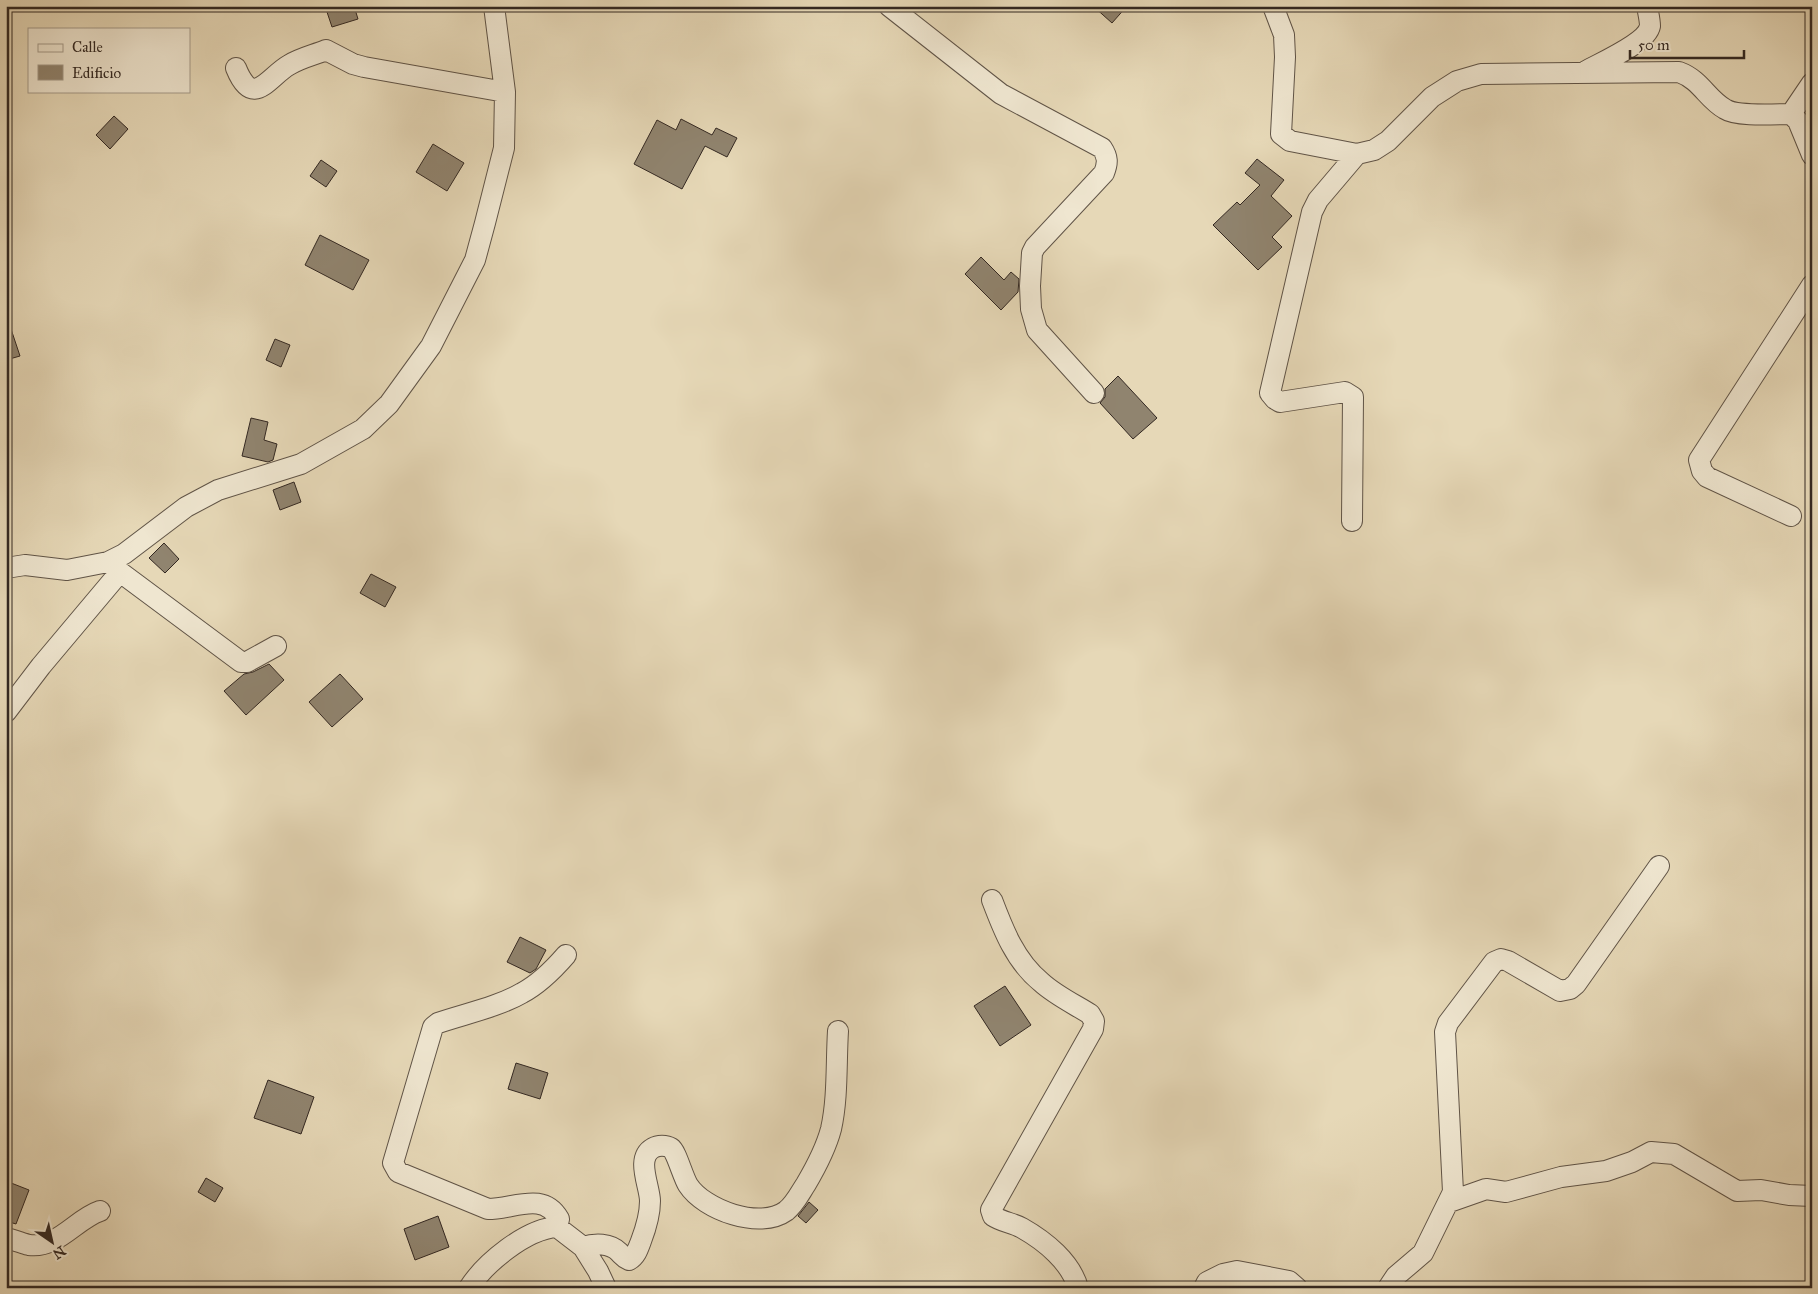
<svg xmlns="http://www.w3.org/2000/svg" width="1818" height="1294" font-family="'IM FELL Great Primer',serif">
  <rect width="100%" height="100%" fill="#e6d8b7"/>
  <filter id="stains"><feTurbulence type="fractalNoise" baseFrequency=".004" numOctaves="4"/><feColorMatrix values="0 0 0 0 .2 0 0 0 0 .09 0 0 0 0 .02 0 0 0 .5 -.17"/></filter>
  <radialGradient id="worn" r=".72"><stop offset=".6" stop-color="#630" stop-opacity="0"/><stop offset="1" stop-color="#630" stop-opacity=".3"/></radialGradient>
  <path fill="#90846f" stroke="#332822" d="M325 6H354L358 19 332 27Z
    M1093 6H1127L1112 23Z
    M114 116 128 129 110 149 96 135Z
    M681 119 712 135 716 128 737 138 727 157 705 146 682 189 634 164 657 120 676 130Z
    M433 144 464 163 447 191 416 172Z
    M1257 159 1284 180 1271 196 1292 216 1272 237 1282 247 1258 270 1213 225 1237 202 1240 205 1260 185 1245 173Z
    M321 160 337 171 326 187 310 176Z
    M320 235 369 260 353 290 305 265Z
    M981 257 1004 280 1011 272 1019 279 1018 292 1001 310 965 274Z
    M6 323H9L20 356 6 360Z
    M275 339 290 345 281 367 266 360Z
    M1118 376 1157 418 1133 439 1100 403 1105 397V389Z
    M251 418 268 422 264 440 277 444 273 460 268 462 242 456Z
    M294 482 301 502 280 510 273 490Z
    M164 543 179 559 165 573 149 558Z
    M371 574 396 587 385 607 360 593Z
    M269 664 284 680 246 715 224 691 244 674 253 672Z
    M340 674 363 699 332 727 309 702Z
    M520 937 546 950 536 969 530 973 507 962Z
    M1005 986 1031 1025 1000 1046 974 1006Z
    M516 1063 548 1073 540 1099 508 1089Z
    M268 1080 314 1097 301 1134 254 1118Z
    M206 1178 223 1188 215 1202 198 1192Z
    M6 1181 29 1190 16 1224 6 1221V1207L10 1198 6 1197Z
    M809 1202 818 1210 806 1223 798 1216Z
    M438 1216 449 1247 415 1260 404 1229Z"/>
  <g fill="none" stroke-linecap="round" stroke-linejoin="round">
    <defs>
      <path id="minor" d="M889 6 1001 94 1102 148C1108 157 1108 163 1104 173L1035 247 1032 253 1030 286 1031 309 1037 330 1094 393
        M1273 6 1284 35 1285 57 1281 134 1290 141 1357 154 1374 150 1388 141 1432 97 1457 81 1481 74 1679 72C1701 80 1707 99 1725 109 1737 117 1776 114 1791 114L1798 121 1812 155
        M236 68C253 110 268 77 289 65 300 58 314 55 326 50L353 64 364 67 505 92
        M1586 71C1600 63 1647 43 1650 26 1650 20 1648 12 1647 6
        M1791 114 1812 83
        M1791 516 1707 477 1702 471 1699 460 1812 285
        M1352 521 1353 397 1345 392 1280 402 1275 399 1270 393 1312 212 1318 200 1357 154
        M108 562 120 572 241 662H247L276 646
        M6 568 25 565 67 570 108 562 124 554 186 507 218 490 301 464 363 429 389 404 431 346 475 260 485 223 504 148 505 92 494 6
        M6 712 41 666 120 572
        M992 900C1003 929 1015 961 1041 982 1055 995 1074 1004 1090 1014L1094 1021 1093 1029 991 1210 993 1216C1002 1222 1013 1223 1022 1228 1045 1241 1071 1262 1078 1288
        M1449 1202 1486 1189 1506 1192 1561 1177 1606 1171 1632 1162 1651 1152 1674 1154 1737 1191 1761 1190 1789 1195 1812 1196
        M557 1227 559 1219C543 1191 514 1209 488 1209L398 1172 393 1163 433 1027 438 1023C464 1014 498 1007 522 993 539 984 553 970 566 955
        M6 1238C14 1240 22 1243 29 1245 57 1249 76 1219 100 1211
        M583 1247C595 1243 610 1243 619 1252 623 1256 624 1258 629 1260 636 1256 638 1249 641 1241 646 1228 650 1215 650 1201 650 1186 635 1158 653 1148 658 1145 666 1145 671 1148 676 1151 683 1177 688 1185 704 1210 760 1230 786 1211 795 1204 800 1193 806 1184 816 1167 826 1148 831 1129 838 1098 836 1063 838 1031
        M469 1288C485 1263 526 1229 557 1227L583 1247 598 1271 606 1288
        M1204 1288 1207 1282 1223 1274 1237 1271 1289 1281 1297 1288
        M1388 1288 1396 1276 1423 1253 1453 1192 1445 1032 1448 1023 1494 962 1501 959 1508 961 1560 991 1570 989 1576 984 1659 866"/>
    </defs>
    <use href="#minor" stroke="#605447" stroke-width="22"/>
    <use href="#minor" stroke="#efe6d0" stroke-width="20"/>
  </g>
  <rect width="1818" height="1294" fill="none" stroke="#e6d8b7" stroke-width="25"/>
  <rect x="8" y="8" width="1803" height="1279" fill="none" stroke="#332822" stroke-width="2.5"/>
  <rect x="12" y="12" width="1793" height="1269" fill="none" stroke="#332822"/>
  <rect x="28" y="28" width="162" height="65" fill="#efe6d0" stroke="#a49a8a"/>
  <rect x="38" y="44" width="25" height="8" fill="#efe6d0" stroke="#a49a8a"/>
  <text x="72" y="52" font-size="15" fill="#332822">Calle</text>
  <rect x="38" y="65" width="25" height="15" fill="#90846f" stroke="#a49a8a"/>
  <text x="72" y="78" font-size="15" fill="#332822">Edificio</text>
  <g transform="translate(52 1242) rotate(146)" stroke="#efe6d0" stroke-width="4" paint-order="stroke">
  <path d="M0-4L9 19L0 12L-9 19Z" fill="#332822"/>
  <text y="-8" font-size="14" font-weight="bold" text-anchor="middle" fill="#332822">N</text>
  </g>
  <path d="M1630 50v8h114v-8" fill="none" stroke="#332822" stroke-width="2.5"/>
  <text x="1638" y="50" font-size="15" fill="#332822" stroke="#efe6d0" stroke-width="4" paint-order="stroke">50 m</text>
  <rect width="100%" height="100%" filter="url(#stains)"/>
  <rect width="100%" height="100%" fill="url(#worn)"/>
</svg>
